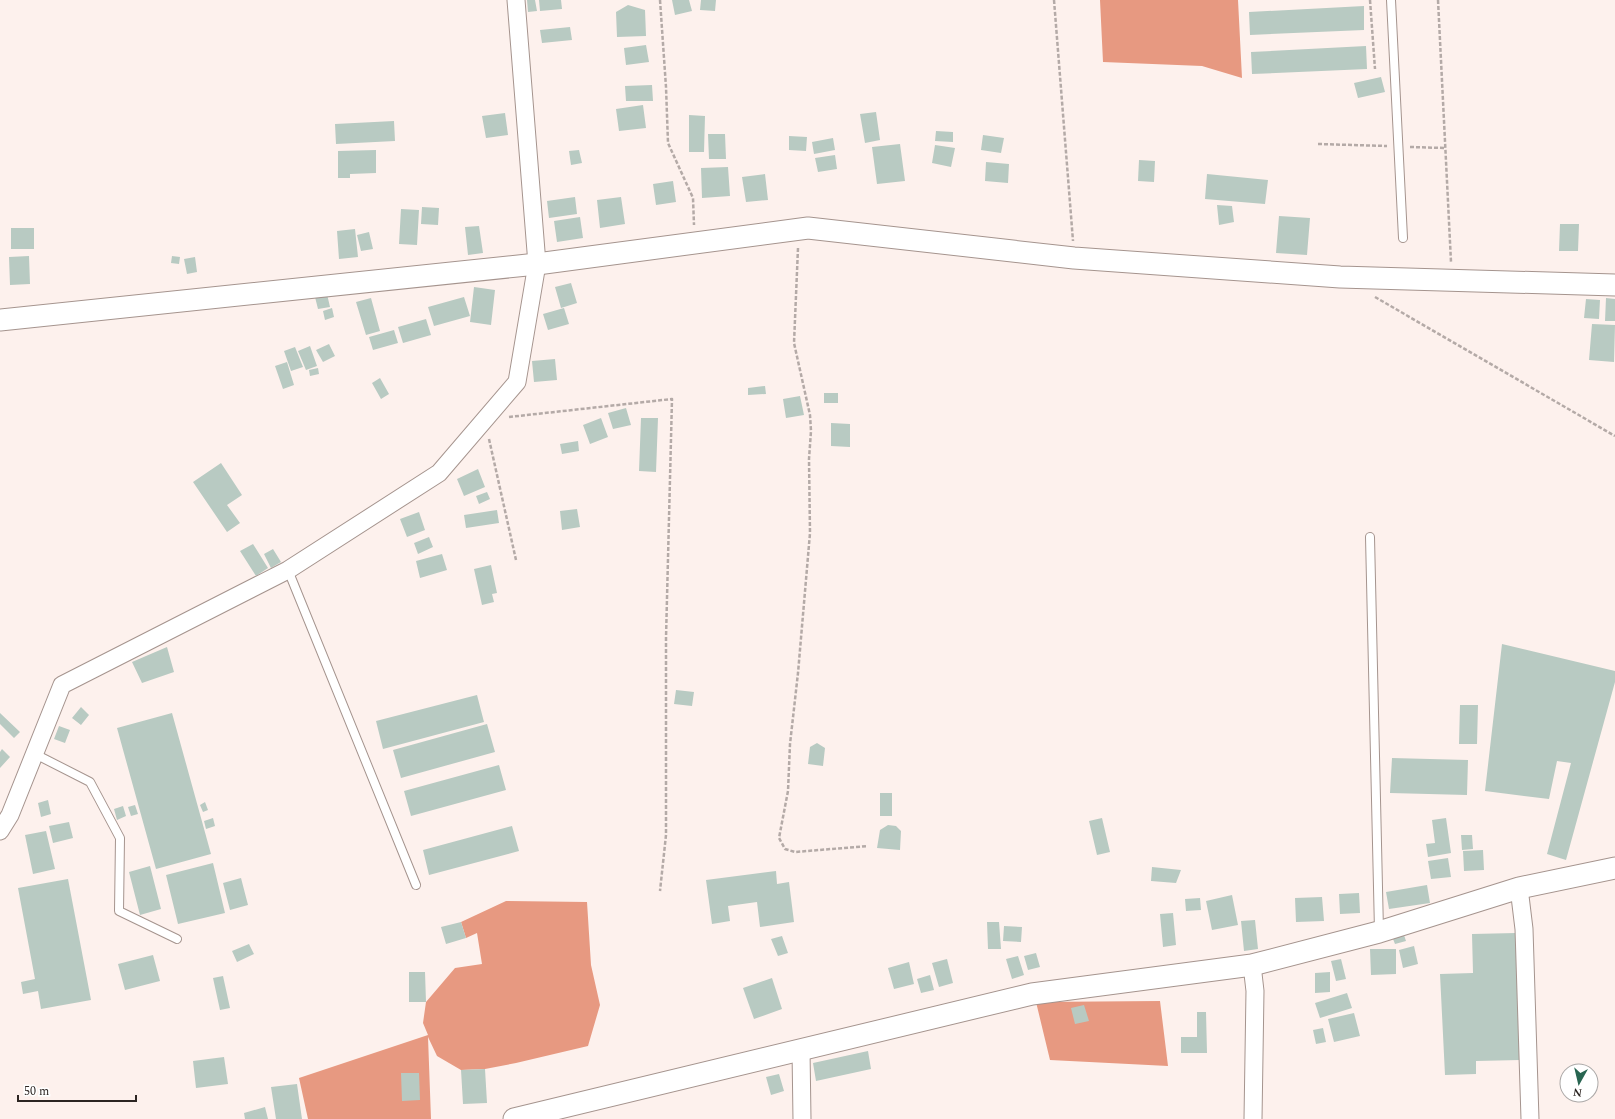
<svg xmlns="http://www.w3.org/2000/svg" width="1615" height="1119" font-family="Spectral,serif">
  <rect width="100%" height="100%" fill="#fdf1ed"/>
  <path fill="#e79981" d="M1100 0H1238L1242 78 1202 66 1103 62Z
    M506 901 587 902 591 965 600 1005 588 1046 516 1063 485 1069 461 1070 437 1056 428 1037 431 1119H308L299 1078 428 1035 423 1023 426 1002 455 968 482 964 477 933 466 938 461 922Z
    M1160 1001 1168 1066 1050 1060 1036 1002Z"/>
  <path fill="#b8cac2" d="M527 0H535L537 11 528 12Z
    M539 0H561L562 9 540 11Z
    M672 0H689L692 11 675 15Z
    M701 0H716L715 11 700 10Z
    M628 5 645 10 646 36 617 37 616 12Z
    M1364 6V30L1250 35 1249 12Z
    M570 27 572 40 542 43 540 30Z
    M646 45 649 62 626 65 624 48Z
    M1366 46 1367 69 1252 74 1251 52Z
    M1381 77 1385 92 1358 98 1354 83Z
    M652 85 653 101H626L625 86Z
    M643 105 646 128 619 131 616 109Z
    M876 112 880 140 865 143 860 114Z
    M505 113 508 135 486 138 482 116Z
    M689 115 705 116 704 152H689Z
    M394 121 395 141 336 144 335 124Z
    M936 131 953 132V142L935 141Z
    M708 134H725L726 159H709Z
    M983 135 1004 138 1001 153 981 150Z
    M789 136 807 137 806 151 789 150Z
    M833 138 835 150 814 154 812 142Z
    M900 144 905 181 877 184 872 147Z
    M935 145 955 148 951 167 932 163Z
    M376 150V173L350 174V178H338V151Z
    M579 150 582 163 571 165 569 151Z
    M835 155 837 169 818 172 815 158Z
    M1139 160 1155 161 1154 182 1138 181Z
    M986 162 1009 164 1008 183 985 181Z
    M728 167 730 196 702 198 701 168Z
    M765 174 768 200 746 202 742 177Z
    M1207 174 1268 180 1265 204 1205 199Z
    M673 181 676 202 656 205 653 184Z
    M575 197 577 214 549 218 547 201Z
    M621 197 625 224 600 228 597 200Z
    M1217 205 1232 206 1234 222 1219 225Z
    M422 207 439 208 438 225 421 224Z
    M401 209 419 210 417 245 399 244Z
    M1279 216 1310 218 1307 255 1276 253Z
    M580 217 583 238 557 242 554 221Z
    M1560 224H1579L1578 251H1559Z
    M479 226 483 253 468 255 465 227Z
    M11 228H34V249H11Z
    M355 229 358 257 339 259 337 231Z
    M369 232 373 249 361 251 357 235Z
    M29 256 30 284 10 285 9 257Z
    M172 256 180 257 179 264 171 263Z
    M195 257 197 272 187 274 184 259Z
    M571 283 577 303 561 308 555 287Z
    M474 287 495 290 491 325 470 322Z
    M327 294 330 307 318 309 315 297Z
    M464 297 470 316 434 326 428 307Z
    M371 298 380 331 366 335 356 302Z
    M1606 298 1615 299V321H1605Z
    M1586 299 1600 300 1599 319 1584 318Z
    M332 308 334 317 325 320 323 311Z
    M564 308 569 324 548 330 543 314Z
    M426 319 431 335 403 343 398 327Z
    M1592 324 1615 325 1614 362 1589 360Z
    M394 330 398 343 373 350 369 337Z
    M329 344 335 356 323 362 316 350Z
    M310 346 317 366 306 370 298 351Z
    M295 347 303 367 291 371 284 351Z
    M555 359 557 380 534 382 532 361Z
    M287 362 294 385 283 389 275 366Z
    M318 368 319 374 310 376 309 370Z
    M380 378 389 394 381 399 372 383Z
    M765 386 766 394 748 395V388Z
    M824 393H838V403H824Z
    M800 396 804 415 786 418 783 399Z
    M626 408 631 425 613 429 608 413Z
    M601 418 608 437 590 444 583 425Z
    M641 418H658L656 472 639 471Z
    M831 423 850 424V447L831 446Z
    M578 441 579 451 562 454 560 444Z
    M221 463 242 495 227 505 240 523 227 532 193 482Z
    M478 469 485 487 464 496 457 479Z
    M487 492 490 499 479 504 476 496Z
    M577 509 580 527 562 530 560 511Z
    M497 510 499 523 466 528 464 515Z
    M419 512 425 530 407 537 400 519Z
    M429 537 433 547 418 554 414 543Z
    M253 544 268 568 256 576 240 551Z
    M273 549 281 562 271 568 264 554Z
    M442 554 447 570 420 578 416 561Z
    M491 565 497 593 492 594 494 602 482 605 474 569Z
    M1502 644 1615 671V682L1566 860 1547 854 1571 763 1557 761 1549 799 1485 791Z
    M167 647 174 672 142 683 132 662Z
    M676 690 694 692 692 706 674 704Z
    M477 695 484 722 383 749 376 721Z
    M1460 705H1478L1477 744H1459Z
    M81 707 89 715 81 725 72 718Z
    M0 713 20 732 14 738 0 724Z
    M172 713 211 854 156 869 117 728Z
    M487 724 495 752 401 778 393 750Z
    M59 726 70 730 65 743 54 739Z
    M817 743 825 748 823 766 808 764 810 747Z
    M2 749 10 757 0 768V752Z
    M1392 758 1468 760 1467 795 1390 793Z
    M499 765 506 790 411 816 404 791Z
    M880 793H892V816H880Z
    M48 800 51 814 41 817 38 803Z
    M205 802 208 810 203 812 200 805Z
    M135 805 138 814 131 816 128 807Z
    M123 806 126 816 117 820 114 809Z
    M213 818 215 826 206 829 204 821Z
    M1102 818 1110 852 1097 855 1089 821Z
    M1446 818 1451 853 1428 857 1426 844 1435 843 1432 820Z
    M69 822 73 838 53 843 49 826Z
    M888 825 896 826 901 831 900 850 877 848 880 830Z
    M512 826 519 851 429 875 423 850Z
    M46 831 55 869 33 874 25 835Z
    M1461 835H1472L1473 849 1462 850Z
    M1483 850 1484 870 1464 871 1463 851Z
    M1448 858 1451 877 1431 879 1428 861Z
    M213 863 225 913 178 924 166 875Z
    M150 866 161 909 140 915 129 872Z
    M1152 867 1181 870 1176 883 1151 881Z
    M776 871 777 884 789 882 794 922 760 927 757 902 728 906 730 921 712 924 706 880Z
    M241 878 248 905 230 910 223 883Z
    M68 879 91 1000 41 1009 38 991 23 994 21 982 35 979 18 888Z
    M1427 885 1430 903 1389 909 1386 892Z
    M1359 893 1360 913 1340 914 1339 894Z
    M1232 895 1238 925 1212 930 1206 901Z
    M1322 897 1324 921 1296 922 1295 898Z
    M1200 898 1201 910 1186 911 1185 899Z
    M1173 913 1176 945 1163 947 1160 914Z
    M1255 920 1258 949 1244 951 1241 921Z
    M461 922 466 938 446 944 441 927Z
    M987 922H999L1001 949H988Z
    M1004 926 1022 927 1021 942 1003 941Z
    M1516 933 1520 1060 1476 1061V1074L1445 1075 1440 974 1473 973 1472 934Z
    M1404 935 1406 941 1395 944 1393 939Z
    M782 936 788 953 778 956 771 939Z
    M249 944 254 954 237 962 232 951Z
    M1414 946 1418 964 1403 968 1399 950Z
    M1370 949H1396V974L1371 975Z
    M1036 953 1040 967 1028 970 1024 956Z
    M153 955 160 981 125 990 118 964Z
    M1018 956 1024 975 1012 979 1006 959Z
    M947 959 953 983 939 987 932 963Z
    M1341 959 1346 979 1336 981 1331 961Z
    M909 962 914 984 894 989 888 968Z
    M409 972H425L426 1002H409Z
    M1330 972V992L1315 993V973Z
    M930 975 934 990 921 993 917 979Z
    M223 976 230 1008 220 1010 213 978Z
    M772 978 782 1009 754 1019 743 988Z
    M1347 993 1352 1008 1320 1018 1315 1003Z
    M1084 1005 1089 1021 1075 1024 1071 1008Z
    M1197 1012H1206L1207 1053H1181V1037H1197Z
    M1354 1013 1360 1036 1334 1042 1328 1019Z
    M1323 1028 1326 1042 1316 1044 1313 1030Z
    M868 1051 871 1069 816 1081 813 1063Z
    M224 1057 228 1084 196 1088 193 1061Z
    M485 1069 487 1103 463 1104 461 1070Z
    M401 1073H419L420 1100 402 1101Z
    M779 1074 784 1091 771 1095 766 1077Z
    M297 1084 302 1119H276L271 1087Z
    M265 1107 268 1119H245L244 1113Z"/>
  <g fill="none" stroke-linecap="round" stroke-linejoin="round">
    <defs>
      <path id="service" d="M1391 0 1403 238
        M1370 537 1379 931
        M288 570 416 885
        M35 754 90 782 120 838 119 911 177 939"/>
      <path id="minor" d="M0 831 10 815 62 685 288 570 439 473 517 382 537 264 516 0
        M1519 888 1524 929 1530 1119
        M1252 965 1255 991 1253 1119
        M801 1050 802 1119"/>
      <path id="tertiary" d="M0 320 537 264 808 228 1074 258 1340 277 1615 285
        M514 1119 1032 994 1252 965 1379 932 1519 888 1615 868"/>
    </defs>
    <use href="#service" stroke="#a5948e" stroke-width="10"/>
    <use href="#minor" stroke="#a5948e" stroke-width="19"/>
    <use href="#tertiary" stroke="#a5948e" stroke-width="23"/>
    <path stroke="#b4aaa7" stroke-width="2.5" stroke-dasharray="4 2" stroke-linecap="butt" d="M660 0 666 87 668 143 693 198 694 225
      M1054 0 1073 241
      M1370 0 1375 69
      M1438 0 1451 262
      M1318 144 1387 146
      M1410 147 1445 148
      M798 248 794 343 810 415 811 431 809 459 810 533 798 673 790 744 788 791 779 838 785 849 795 852 868 846
      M1375 297 1615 436
      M509 417 672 399 666 638V835L660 891
      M489 439 516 560"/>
    <use href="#service" stroke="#fff" stroke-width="8"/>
    <use href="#minor" stroke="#fff" stroke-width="17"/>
    <use href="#tertiary" stroke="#fff" stroke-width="21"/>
  </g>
  <g transform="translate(1579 1083) rotate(188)"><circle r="19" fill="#ffffff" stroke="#aba8a7"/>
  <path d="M0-3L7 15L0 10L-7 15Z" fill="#286551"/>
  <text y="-6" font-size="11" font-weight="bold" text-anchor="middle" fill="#2c2522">N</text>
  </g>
  <path d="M18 1095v6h118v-6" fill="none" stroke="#2c2522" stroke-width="2"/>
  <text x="24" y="1095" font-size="12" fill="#2c2522" stroke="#ffffff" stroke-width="3" paint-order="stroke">50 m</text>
</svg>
